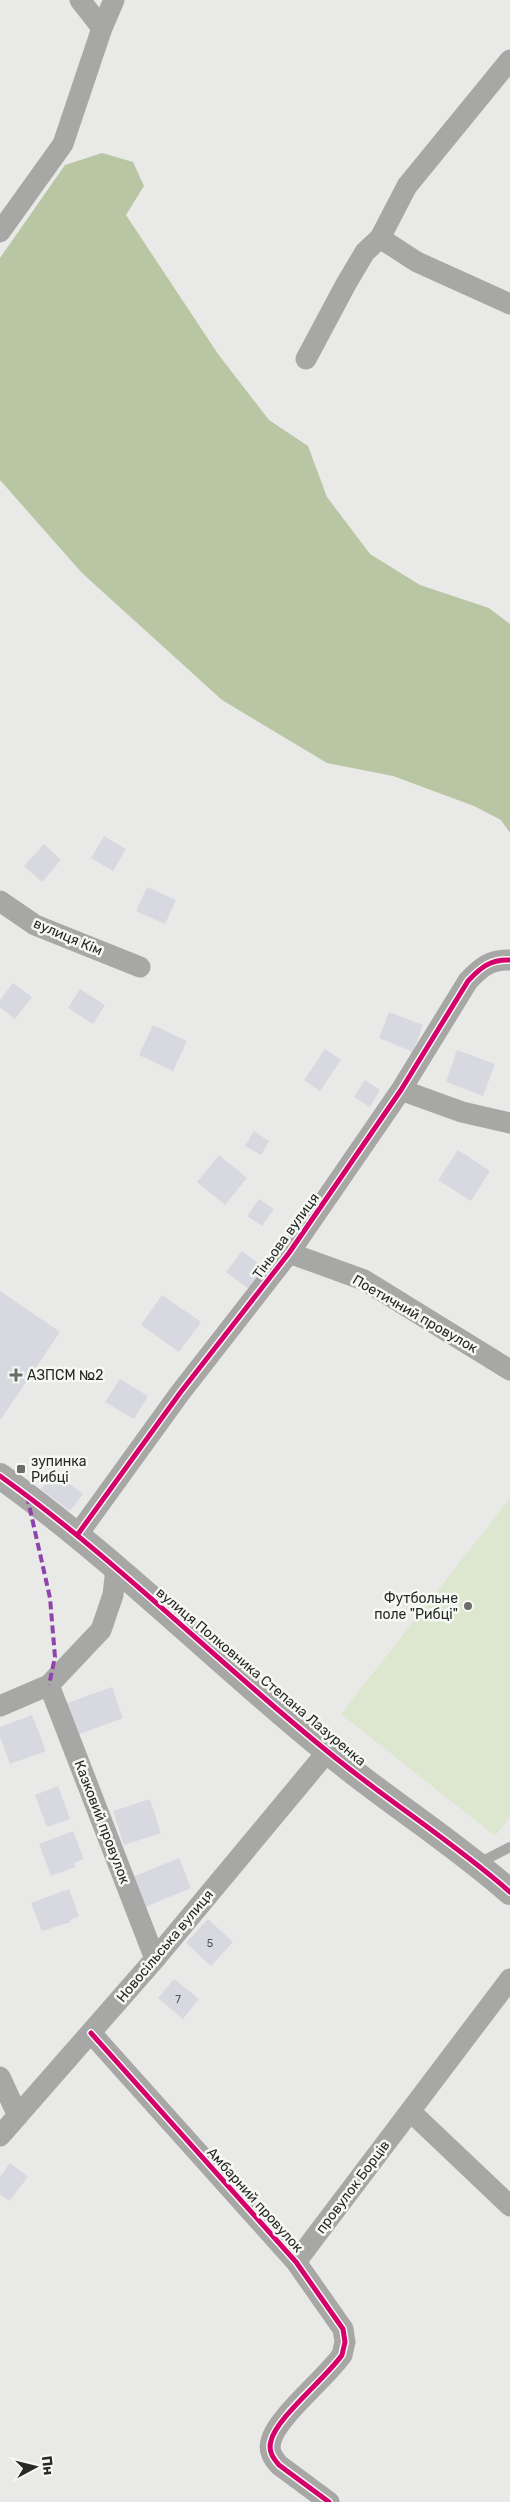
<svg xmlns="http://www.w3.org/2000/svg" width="510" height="2502" font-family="Rubik,sans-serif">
  <rect width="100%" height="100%" fill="#e9eae7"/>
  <path fill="#dde7d0" d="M510 1498V1817L495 1836 341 1714Z"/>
  <path fill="#b8c6a4" d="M102 153 133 162 144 186 126 215 218 354 269 420 308 446 327 497 370 554 420 585 489 608 510 624V833L501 820 474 806 393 776 327 763 222 700 82 573 0 480V258L65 165Z"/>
  <path fill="#d7d8e0" d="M104 836 126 849 113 871 91 858Z
    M44 844 61 860 42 882 24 866Z
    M147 887 176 900 165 924 136 911Z
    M13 983 32 997 15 1019 0 1007V1000Z
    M80 989 105 1005 93 1024 68 1008Z
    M389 1012 423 1025 413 1052 379 1038Z
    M153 1025 187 1041 173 1071 139 1055Z
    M325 1049 341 1060 320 1091 304 1080Z
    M457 1050 495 1064 483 1096 446 1082Z
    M365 1080 380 1090 370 1107 354 1097Z
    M254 1131 269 1141 261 1155 245 1146Z
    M458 1150 490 1171 471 1201 438 1180Z
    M219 1155 247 1178 225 1205 197 1182Z
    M259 1199 274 1209 262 1226 247 1216Z
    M242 1251 265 1268 250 1290 226 1272Z
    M0 1291 60 1332 1 1419H0Z
    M162 1295 201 1322 179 1352 141 1325Z
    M120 1379 148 1396 134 1419 105 1402Z
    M54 1472 83 1494 70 1511 41 1489Z
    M112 1687 123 1718 77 1735 65 1704Z
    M32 1715 46 1751 10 1764 0 1737V1727Z
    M58 1786 70 1819 47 1827 35 1795Z
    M150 1799 161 1833 124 1845 113 1811Z
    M73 1831 84 1859 74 1863 75 1867 51 1876 39 1844Z
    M179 1858 191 1888 145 1907 133 1877Z
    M69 1889 79 1916 70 1920 71 1922 42 1931 31 1903Z
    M208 1919 233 1942 211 1966 186 1943Z
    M174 1979 199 1999 183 2019 158 1998Z
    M10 2163 28 2177 9 2201 0 2194V2177Z"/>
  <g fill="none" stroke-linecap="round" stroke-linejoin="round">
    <path stroke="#a7a7a6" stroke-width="10" d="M479 1863 510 1847"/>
    <path stroke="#a7a7a6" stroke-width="21" d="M80 0 102 28
      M0 232 63 144 102 28 114 0
      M380 238 417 262 510 304
      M306 359 346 284 365 252 380 238 407 186 510 60
      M0 901 35 925 140 967
      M401 1090 462 1112 510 1123
      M289 1253 364 1280 510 1370
      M78 1534 180 1393 289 1253 401 1090 468 981C481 967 491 959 510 960
      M49 1685 155 1959
      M0 1706 49 1685 101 1630 113 1595 116 1568
      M91 2033 296 2262 343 2329 345 2342 342 2355C326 2378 276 2418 271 2441 268 2451 273 2458 279 2465L329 2502
      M0 2077 18 2116
      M410 2111 510 2206
      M0 2136 155 1959 327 1752
      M296 2262 510 1979"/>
    <path stroke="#a7a7a6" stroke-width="26" d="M0 1476C116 1559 216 1661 327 1751 386 1800 452 1841 510 1892"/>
    <path stroke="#8e44ad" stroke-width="4" stroke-dasharray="8 4" stroke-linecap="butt" d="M27 1496 50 1598 55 1657 49 1685"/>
    <defs>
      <path id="cycleway" d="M0 1476C116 1559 216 1661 327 1751 386 1800 452 1841 510 1892
        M78 1534 180 1393 289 1253 401 1090 468 981C481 967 491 959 510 960
        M91 2033 296 2262 343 2329 345 2342 342 2355C326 2378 276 2418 271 2441 268 2451 273 2458 279 2465L329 2502"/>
    </defs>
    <use href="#cycleway" stroke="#f6f9f3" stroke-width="8"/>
    <use href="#cycleway" stroke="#d6006c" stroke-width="5"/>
  </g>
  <g fill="#6c6d6a" stroke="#f6f9f3" stroke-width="2">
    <path d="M13.5 1367.5h5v5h5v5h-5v5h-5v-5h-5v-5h5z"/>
    <rect x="16" y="1464" width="10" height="10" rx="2.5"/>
    <circle cx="468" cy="1606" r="5"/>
  </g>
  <g text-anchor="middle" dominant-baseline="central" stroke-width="5" stroke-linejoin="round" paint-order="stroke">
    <g font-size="11" fill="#545555">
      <text x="210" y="1943">5</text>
      <text x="178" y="1999">7</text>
    </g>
    <g font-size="14" fill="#282927" stroke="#f6f9f3">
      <text transform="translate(68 937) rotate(23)">вулиця Кім</text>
      <text transform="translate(286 1236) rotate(-54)">Тіньова вулиця</text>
      <text transform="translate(415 1314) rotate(30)">Поетичний провулок</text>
      <text transform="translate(261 1677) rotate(40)">вулиця Полковника Степана Лазуренка</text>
      <text transform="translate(102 1822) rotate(69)">Казковий провулок</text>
      <text transform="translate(165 1946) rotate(-50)">Новосільська вулиця</text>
      <text transform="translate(353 2187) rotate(-53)">провулок Борців</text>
      <text transform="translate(255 2200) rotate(48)">Амбарний провулок</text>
    </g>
    <g font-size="14" fill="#282927" stroke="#f6f9f3" text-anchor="start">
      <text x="27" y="1375">АЗПСМ №2</text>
      <text x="31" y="1461">зупинка<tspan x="31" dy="16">Рибці</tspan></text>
      <text x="458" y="1598" text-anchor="end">Футбольне<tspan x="458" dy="16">поле "Рибці"</tspan></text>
    </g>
  </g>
  <g transform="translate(35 2467) rotate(83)" stroke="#f6f9f3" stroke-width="4" paint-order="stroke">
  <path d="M0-4L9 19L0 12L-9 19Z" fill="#282927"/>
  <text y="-8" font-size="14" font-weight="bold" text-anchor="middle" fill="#282927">Пн</text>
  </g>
</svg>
